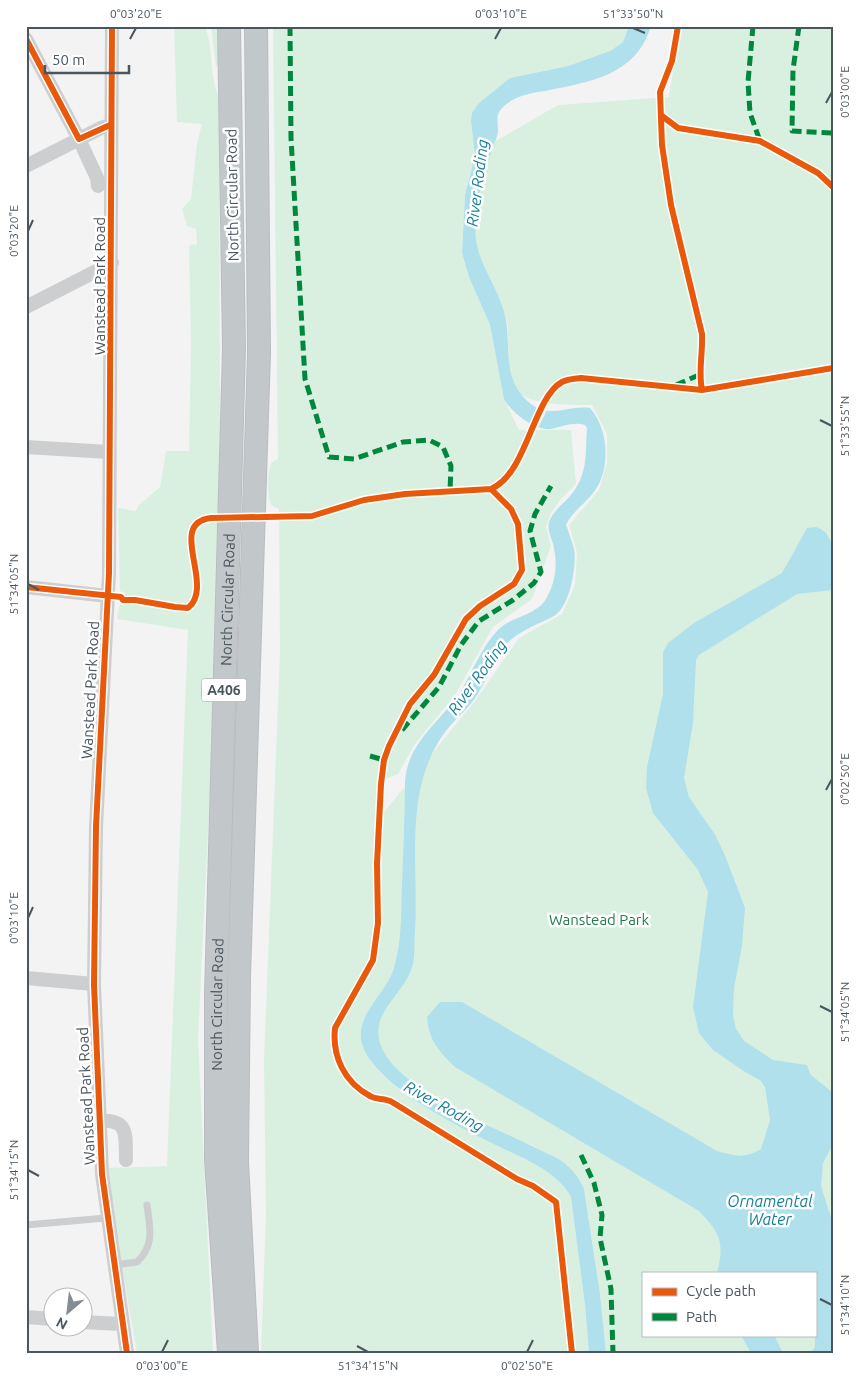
<svg xmlns="http://www.w3.org/2000/svg" width="859" height="1379" font-family="Ubuntu,sans-serif">
  <rect width="100%" height="100%" fill="#f3f3f3"/>
  <path fill="#d9f0e1" fill-rule="evenodd" d="M174 26H205C214 49 209 75 219 98L220 394 218 624 198 1039 213 1353H137L108 1188 107 1168 167 1166 188 630 117 619 120 603H125V593L120 591 118 508 136 511 139 505 160 487 166 451H189L191 344 189 245 197 244 196 229 187 226 182 209 191 199 197 143 202 124 177 122Z
    M211 26H217L219 62 216 67Z
    M273 26H629L623 42 610 51 568 66 510 78 479 103 471 121 475 156 465 195 462 253 469 277 490 325 504 399 519 430H571L576 484 562 498 551 513 546 527 551 546 532 599 493 627 455 695 415 744 398 774 380 781 377 814 384 812 475 701 519 638 562 614 575 585 577 553 569 525 599 490 607 462V434L592 405C575 405 535 406 521 394 501 376 512 341 506 317 500 295 487 275 479 254 467 218 484 176 494 142L558 105 669 97 680 26H833V1353H606L600 1294 584 1189 569 1166 534 1146 507 1135 434 1096 370 1060C395 1096 458 1125 497 1145 523 1159 557 1170 571 1197L585 1305 589 1353H261L266 1215 264 1061 280 651 279 509 271 505C267 493 267 475 271 463L278 459ZM643 1273H815V1335H643Z"/>
  <path fill="#b0e0ec" d="M629 26H651C636 76 589 82 545 91 530 93 514 96 503 107 495 115 498 121 498 131 498 136 495 141 493 146 483 179 468 219 479 253 486 274 503 299 506 320 511 353 502 380 531 404 550 419 569 405 590 408 608 428 611 466 596 489 588 502 572 511 566 525 569 533 572 541 574 549 577 565 570 607 554 616 537 625 515 632 503 648 491 664 485 685 473 701 462 715 448 725 439 741 404 798 419 868 415 931 414 942 415 953 413 964 405 997 362 1015 385 1054 410 1097 514 1135 560 1160 572 1168 578 1176 584 1189L600 1294 606 1353H589L585 1305 571 1197C557 1171 524 1159 498 1146 461 1128 367 1082 361 1039 358 1012 387 992 394 968 402 941 401 912 402 885 403 851 405 816 405 782 407 745 436 725 457 697 472 675 480 648 499 629 513 616 535 616 546 599 556 582 558 563 553 544 551 537 547 530 549 522 553 511 563 504 570 496 589 474 585 453 587 428L585 425C573 421 562 427 550 429 535 431 510 411 504 399L490 325 469 277 462 253 465 195 475 156 471 121 472 113 479 103 510 78 568 66 610 51 623 42Z
    M816 527C840 534 833 571 833 590L797 594 699 655 696 660 693 723 684 778 689 797 716 836 726 858 745 908 742 946 734 988 733 1016 736 1029 744 1041 773 1060 807 1065 810 1074 833 1093V1144L823 1163 821 1186 833 1224V1353H811L815 1347V1273H717C725 1242 720 1233 699 1211L455 1067C438 1050 429 1041 427 1017L440 1002H462L717 1151C735 1156 744 1159 761 1149L770 1120 765 1087 761 1081 742 1070 713 1050 699 1033 693 1007 708 892 698 870 653 813 646 788 647 767 663 694V652L668 643 694 623 782 573 807 528Z
    M741 1335H774L783 1353H751Z"/>
  <path fill="#f3f3f3" d="M540 406 548 408 538 428 531 425Z"/>
  <g fill="none" stroke-linecap="round" stroke-linejoin="round">
    <defs>
      <g id="trunk">
        <path id="s1" d="M229 1353 216 1160V993L234 349 229 26"/>
        <path d="M247 1353 237 1161 239 976 259 353 256 26"/>
      </g>
    </defs>
    <use href="#trunk" stroke="#b8bdc2" stroke-width="24"/>
    <path stroke="#ccced0" stroke-width="7" d="M108 596 135 600
      M26 1225 106 1218
      M113 1265 137 1262C155 1245 150 1228 147 1205"/>
    <path stroke="#ccced0" stroke-width="14" d="M112 26 109 573 96 827 94 984 102 1174 127 1353
      M26 39 79 139 97 178 98 186
      M26 166 101 128 110 125
      M26 307 112 263
      M26 447 109 452
      M26 587 108 596
      M26 978 94 984
      M99 1121C130 1119 125 1135 126 1160
      M26 1317 52 1319
      M82 1322 121 1324"/>
    <use href="#trunk" stroke="#c2c8ca" stroke-width="22"/>
    <path stroke="#00873e" stroke-width="5" stroke-dasharray="10 5" stroke-linecap="butt" d="M290 26 291 138 305 379 329 457 354 459 403 442 429 440 443 447 451 466 450 491
      M753 26 748 82 750 113 760 141
      M799 26 793 70 792 131 833 133
      M676 385 699 375
      M402 730 439 687 461 645 479 621 513 600 534 583 541 572 530 531 535 514 551 486
      M370 756 384 760
      M581 1155 594 1183 602 1215 600 1238 611 1289 613 1353"/>
    <defs>
      <path id="cycleway" d="M112 26 109 573 96 827 94 984 102 1174 127 1353
        M678 26 672 61 660 92 662 145 671 205 702 334C703 354 698 371 702 390
        M26 39 79 139 110 125
        M662 116 678 128 760 141 818 173 833 187
        M491 489 511 509 518 524 522 570 514 584 480 606 466 619 434 675 410 704 389 746 384 760 381 784 377 864 378 923 373 960 335 1028C332 1056 344 1082 370 1096 376 1100 385 1098 392 1102L517 1179 533 1186 556 1202 572 1353
        M26 587 121 597 123 600H135L175 607 188 608C216 586 166 523 211 518L312 516 364 500 405 494 491 489C527 474 533 398 562 382 568 379 574 379 581 378L702 390 833 368"/>
    </defs>
    <use href="#cycleway" stroke="#fff" stroke-width="9"/>
    <use href="#cycleway" stroke="#e8590c" stroke-width="6"/>
  </g>
  <path fill="none" stroke="#4a555e" stroke-width="2" d="M633 28 645 33M130 39 136 28M495 39 501 28M826 103 832 92M28 231 33 220M820 420 832 426M28 584 39 590M826 790 832 779M28 918 33 907M820 1006 832 1012M28 1170 39 1176M820 1299 832 1305M357 1346 368 1352M162 1352 168 1340M527 1352 533 1340"/>
  <g text-anchor="middle" dominant-baseline="central" stroke-width="5" stroke-linejoin="round" paint-order="stroke">
    <rect fill="#fff" stroke="#80888e" stroke-width="1" x="201.5" y="678.5" width="45" height="23" rx="4"/>
    <g font-size="14" font-weight="bold" fill="#4a555e">
      <text x="224" y="690">A406</text>
    </g>
    <g font-size="15" fill="#4a555e" stroke="#fff">
      <text transform="translate(232 195) rotate(-91)">North Circular Road</text>
      <text transform="translate(99 286) rotate(-90)">Wanstead Park Road</text>
      <text stroke="none"><textPath href="#s1" startOffset="754">North Circular Road</textPath></text>
      <text transform="translate(90 690) rotate(-87)">Wanstead Park Road</text>
      <text stroke="none"><textPath href="#s1" startOffset="349">North Circular Road</textPath></text>
      <text transform="translate(86 1096) rotate(-93)">Wanstead Park Road</text>
    </g>
    <g font-size="15" fill="#1c7e4c" stroke="#fff">
      <text x="599" y="919">Wanstead Park</text>
    </g>
    <g font-size="16" font-style="italic" fill="#147f99" stroke="#fff">
      <text transform="translate(477 183) rotate(-83)">River Roding</text>
      <text transform="translate(477 677) rotate(-54)">River Roding</text>
      <text transform="translate(444 1106) rotate(29)">River Roding</text>
      <text x="770" y="1201">Ornamental<tspan x="770" dy="18">Water</tspan></text>
    </g>
  </g>
  <rect width="859" height="1379" fill="none" stroke="#ffffff" stroke-width="55"/>
  <rect x="642" y="1272" width="175" height="65" fill="#ffffff" stroke="#b7bbbf"/>
  <rect x="652" y="1288" width="25" height="8" fill="#e8590c" stroke="#b7bbbf"/>
  <text x="686" y="1296" font-size="15" fill="#4a555e">Cycle path</text>
  <rect x="652" y="1313" width="25" height="8" fill="#00873e" stroke="#b7bbbf"/>
  <text x="686" y="1322" font-size="15" fill="#4a555e">Path</text>
  <g transform="translate(68 1312) rotate(208)"><circle r="24" fill="#ffffff" stroke="#b7bbbf"/>
  <path d="M0-4L9 19L0 12L-9 19Z" fill="#858c92"/>
  <text y="-8" font-size="14" font-weight="bold" text-anchor="middle" fill="#4a555e">N</text>
  </g>
  <path d="M45 65v8h84v-8" fill="none" stroke="#4a555e" stroke-width="2.5"/>
  <text x="52" y="65" font-size="15" fill="#4a555e" stroke="#ffffff" stroke-width="4" paint-order="stroke">50 m</text>
  <rect x="28" y="28" width="804" height="1324" fill="none" stroke="#4a555e" stroke-width="2"/>
  <g font-size="12" text-anchor="middle" fill="#4a555e">
    <text x="136" y="18">0°03'20"E</text>
    <text x="501" y="18">0°03'10"E</text>
    <text x="633" y="18">51°33'50"N</text>
    <text transform="translate(845 92) rotate(-90)" y="4">0°03'00"E</text>
    <text transform="translate(14 231) rotate(-90)" y="4">0°03'20"E</text>
    <text transform="translate(845 426) rotate(-90)" y="4">51°33'55"N</text>
    <text transform="translate(14 584) rotate(-90)" y="4">51°34'05"N</text>
    <text transform="translate(845 779) rotate(-90)" y="4">0°02'50"E</text>
    <text transform="translate(14 918) rotate(-90)" y="4">0°03'10"E</text>
    <text transform="translate(845 1012) rotate(-90)" y="4">51°34'05"N</text>
    <text transform="translate(14 1170) rotate(-90)" y="4">51°34'15"N</text>
    <text transform="translate(845 1305) rotate(-90)" y="4">51°34'10"N</text>
    <text x="162" y="1370">0°03'00"E</text>
    <text x="368" y="1370">51°34'15"N</text>
    <text x="527" y="1370">0°02'50"E</text>
  </g>
</svg>
